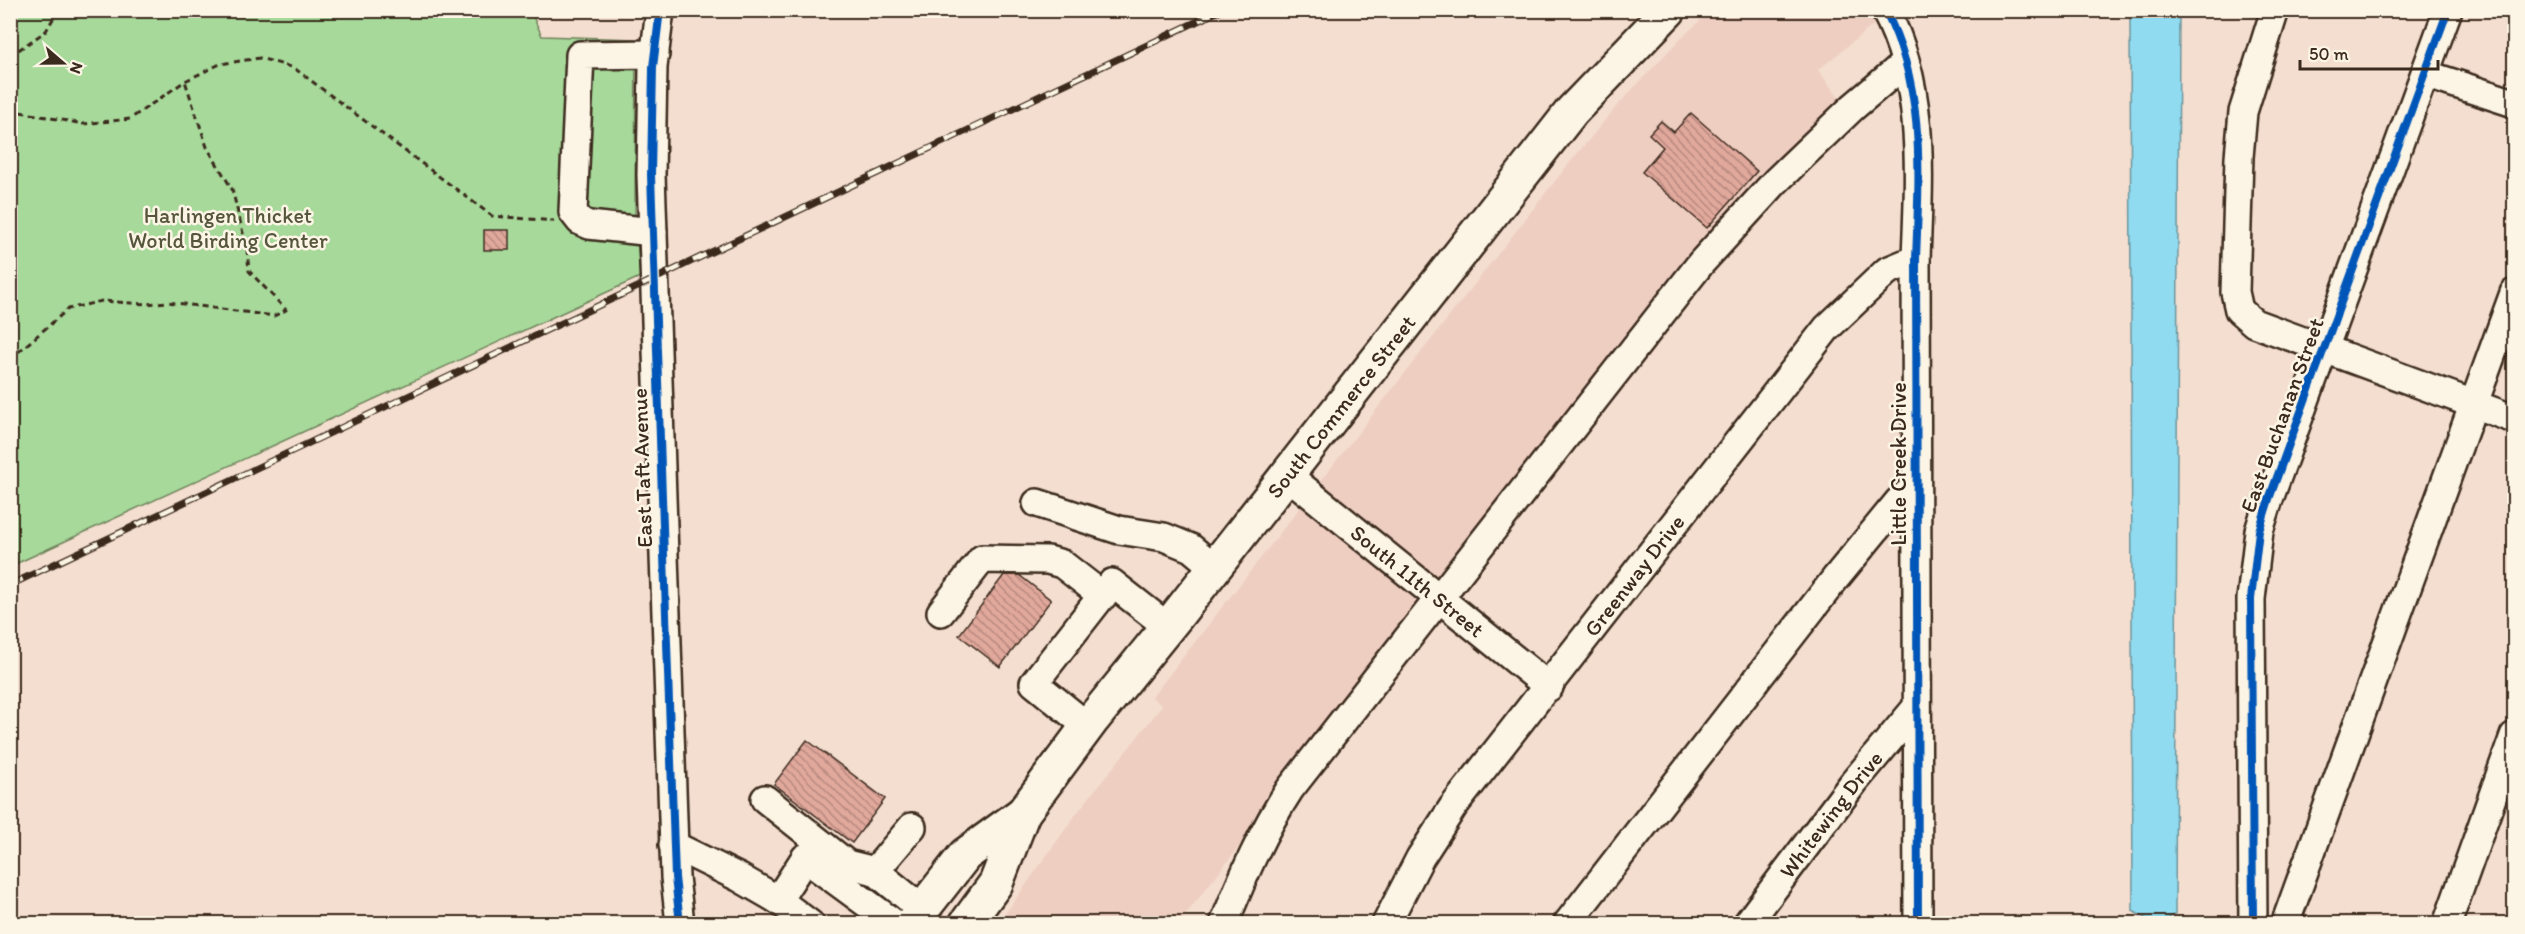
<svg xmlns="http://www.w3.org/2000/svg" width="2525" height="934" font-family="Itim,sans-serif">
  <defs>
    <pattern id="building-back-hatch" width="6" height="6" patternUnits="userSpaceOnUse" patternTransform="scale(1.5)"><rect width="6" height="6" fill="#e1a89c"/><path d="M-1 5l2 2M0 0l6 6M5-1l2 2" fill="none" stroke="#b8897f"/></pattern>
  </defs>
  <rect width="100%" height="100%" fill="#f4decf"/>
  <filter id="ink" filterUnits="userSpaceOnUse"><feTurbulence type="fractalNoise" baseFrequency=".0167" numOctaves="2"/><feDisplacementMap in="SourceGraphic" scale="12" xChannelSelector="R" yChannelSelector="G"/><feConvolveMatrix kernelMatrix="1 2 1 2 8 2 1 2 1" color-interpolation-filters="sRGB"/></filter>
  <g filter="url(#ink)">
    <path fill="#eecec0" d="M1711 11H1886L1877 22 1818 70 1846 107 1330 731 1179 923 998 924 1077 813 1162 706 1152 697 1395 386 1563 171 1616 107 1680 39Z"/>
    <path fill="#a6d99a" stroke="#70825c" stroke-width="1.5" d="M530 10 542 36 636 39 635 213 640 277 11 566 10 11Z"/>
    <path fill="#90dbf0" stroke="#6e949c" stroke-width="1.5" d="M2130 11H2179L2175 914C2156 929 2152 922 2133 911Z
      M11 612 12 619 11 813Z"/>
    <path fill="url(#building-back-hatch)" stroke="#3b2a1e" stroke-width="1.5" d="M1691 113 1757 171 1707 228 1642 172 1663 147 1649 134 1661 121 1674 132Z
      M484 230H509V250H484Z
      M1004 575H1019L1051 600 1000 667 959 635Z
      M807 740 885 799 852 843 774 784Z"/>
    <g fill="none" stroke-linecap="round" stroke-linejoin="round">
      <defs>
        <g id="minor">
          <path d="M660 10 653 67 651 175 675 877 680 924"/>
          <path d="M1885 10C1926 87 1919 176 1916 259L1918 924"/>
          <path d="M2275 10 2243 112 2239 157 2235 292 2239 310 2254 323 2514 419"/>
          <path d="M2425 74 2514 103"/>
          <path d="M653 232 589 225 580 221 573 212 580 55 655 54"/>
          <path id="s1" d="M1287 475 1549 687"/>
          <path d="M1037 503 1119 530 1164 537 1191 548 1215 568"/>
          <path d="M941 612 982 559 1048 560 1062 564 1103 596"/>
          <path d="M1087 726 1034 683 1112 583 1168 627"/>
          <path d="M765 799 847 864 875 871 922 909"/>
          <path d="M673 845 740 878 778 900"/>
          <path d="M875 871 912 827"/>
          <path d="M810 924 778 900 805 858 895 924"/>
          <path d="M1224 924C1243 876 1262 832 1290 789L1701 263 1776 181 1853 107 1905 63"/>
          <path id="s2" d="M1386 924 1420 858 1453 807 1827 328 1887 271 1916 259"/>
          <path d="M1567 924 1835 579 1899 501 1916 486"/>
          <path id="s3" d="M1747 924 1854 782 1916 708"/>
          <path d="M2253 924 2251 599 2259 531 2269 499 2448 10"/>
          <path d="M2285 924 2514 293"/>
          <path d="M2447 924 2514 736"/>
        </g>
        <g id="major">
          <path d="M911 924 965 855 1023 813"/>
          <path id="s4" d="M966 924 996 883 1023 813 1093 719 1175 618 1572 111 1669 10"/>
        </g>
      </defs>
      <use href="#minor" stroke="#3b2a1e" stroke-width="32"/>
      <use href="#major" stroke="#3b2a1e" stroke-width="38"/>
      <path stroke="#3b2a1e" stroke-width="3" stroke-dasharray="6 4.5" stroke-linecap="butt" d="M10 56 46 31 58 10
        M10 110 83 124 130 119 185 81 220 64 260 58 294 68 492 216 554 221
        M10 350 16 354 68 309 102 301 146 304 168 302 274 316 286 310 249 271 247 249 232 189 207 147 185 81"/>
      <use href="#minor" stroke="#fcf5e5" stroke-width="27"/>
      <use href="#major" stroke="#fcf5e5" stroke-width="33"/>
      <defs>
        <path id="rail" d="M10 585 1221 10"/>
      </defs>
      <use href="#rail" stroke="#3b2a1e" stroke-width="7"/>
      <use href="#rail" stroke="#fcf5e5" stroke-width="4.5" stroke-dasharray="14" stroke-linecap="butt"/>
      <defs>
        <path id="cycleway" d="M660 10 653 67 651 175 675 877 680 924
          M1885 10C1926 87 1919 176 1916 259L1918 924
          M2253 924 2251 599 2259 531 2269 499 2448 10"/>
      </defs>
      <use href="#cycleway" stroke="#fcf5e5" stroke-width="11"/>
      <use href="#cycleway" stroke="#0057b8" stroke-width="8"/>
    </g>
  </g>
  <g text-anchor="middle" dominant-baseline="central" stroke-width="5" stroke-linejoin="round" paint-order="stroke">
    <g font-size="22" fill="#56563d" stroke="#fcf5e5">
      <text x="228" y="215">Harlingen Thicket<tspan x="228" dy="25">World Birding Center</tspan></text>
    </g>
    <g font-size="22" fill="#3b2a1e" stroke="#fcf5e5">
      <text stroke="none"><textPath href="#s4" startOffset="642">South Commerce Street</textPath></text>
      <text transform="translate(2282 415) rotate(-70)">East Buchanan Street</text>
      <text transform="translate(1898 464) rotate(-90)">Little Creek Drive</text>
      <text transform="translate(642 468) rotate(-92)">East Taft Avenue</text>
      <text stroke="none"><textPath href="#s2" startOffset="429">Greenway Drive</textPath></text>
      <text stroke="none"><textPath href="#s1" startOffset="168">South 11th Street</textPath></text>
      <text stroke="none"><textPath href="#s3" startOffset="138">Whitewing Drive</textPath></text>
    </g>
  </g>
  <rect width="2525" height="934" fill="none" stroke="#fcf5e5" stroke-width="36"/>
  <rect x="18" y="18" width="2489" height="898" fill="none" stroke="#3b2a1e" stroke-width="2" filter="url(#ink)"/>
  <g transform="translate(63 63) rotate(110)" stroke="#fcf5e5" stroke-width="4.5" paint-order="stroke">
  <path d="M0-4.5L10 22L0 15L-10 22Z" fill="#3b2a1e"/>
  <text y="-9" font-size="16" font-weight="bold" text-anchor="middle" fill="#3b2a1e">N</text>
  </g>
  <path d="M2300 60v9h138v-9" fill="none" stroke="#3b2a1e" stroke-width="3"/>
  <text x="2309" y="60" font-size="18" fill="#3b2a1e" stroke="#fcf5e5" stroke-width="4.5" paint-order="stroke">50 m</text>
</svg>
